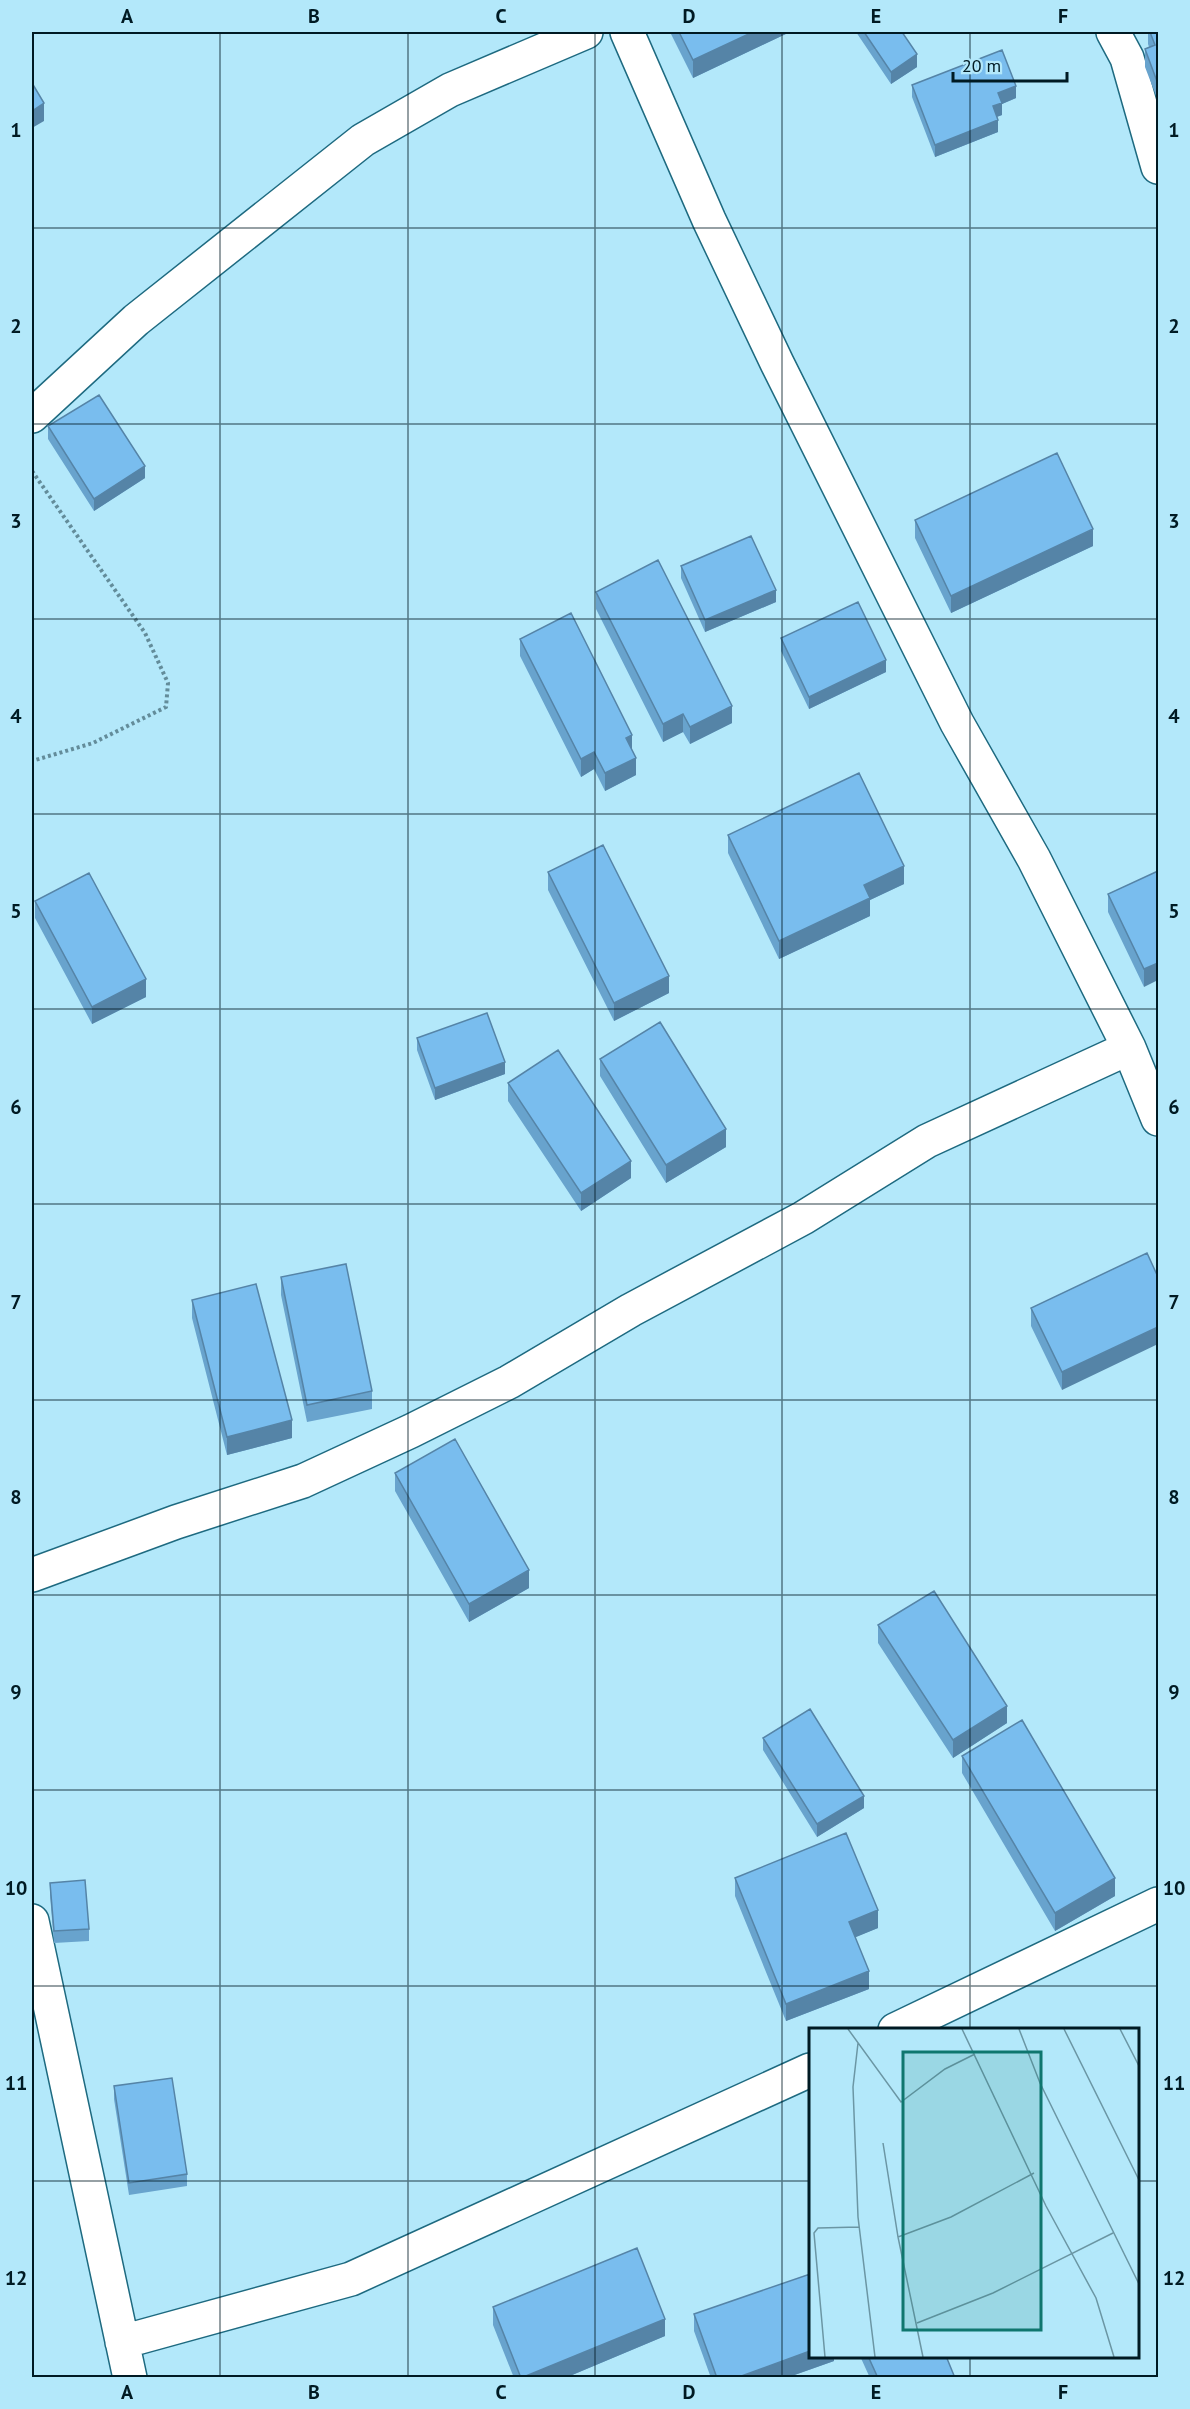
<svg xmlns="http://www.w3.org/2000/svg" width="1190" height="2409" font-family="'PT Sans',sans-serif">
  <rect width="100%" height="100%" fill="#b3e8fa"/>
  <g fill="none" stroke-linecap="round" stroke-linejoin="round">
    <defs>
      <path id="street" d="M627 32 709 220 777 363 957 723 1034 859 1129 1048 1158 1119
        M1113 32 1127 58 1158 167
        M32 416 136 320 363 140 450 90 586 32
        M32 1575 176 1522 303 1481 411 1431 509 1382 631 1310 803 1218 927 1141 1129 1048
        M32 1921 130 2378
        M895 2030 1158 1904
        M122 2342 351 2279 810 2070"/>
    </defs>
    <use href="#street" stroke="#1e6a80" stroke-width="36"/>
    <path stroke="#638c9a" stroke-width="4" stroke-dasharray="3 3" stroke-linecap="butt" d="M32 471 145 633 168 683 166 707 93 743 32 761"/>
    <use href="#street" stroke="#fff" stroke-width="33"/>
  </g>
  <path fill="#68a3cd" d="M670 32H790L693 78Z
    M856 32H902L917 67 891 84Z
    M1148 32H1158V101L1145 67V49L1149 47 1148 44Z
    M912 85 1016 98 1002 104V115L997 117 998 132 935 157 912 97Z
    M48 426 145 478 94 511 48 439Z
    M915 520 1093 546 951 613 915 538Z
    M681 566 776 602 705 632 681 578Z
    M596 592 732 723 690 744 683 732 663 742 596 609Z
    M781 638 886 672 809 709 781 651Z
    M520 639 632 750 636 775 605 791 594 769 581 777 520 656Z
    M728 835 904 884 870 900V916L779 959 728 853Z
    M1158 871 1144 987 1108 912V894Z
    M548 872 669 993 614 1021 548 890Z
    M35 901 146 997 92 1024 35 918Z
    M417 1038 505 1074 435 1100 417 1050Z
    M600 1059 726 1147 666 1183 600 1076Z
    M508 1083 631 1178 581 1211 508 1101Z
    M1147 1253 1062 1390 1031 1326V1308Z
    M281 1277 372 1391V1409L307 1422 281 1295Z
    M192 1300 292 1438 227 1455 192 1318Z
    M395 1473 529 1588 469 1622 395 1491Z
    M878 1625 1007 1723 953 1758 878 1643Z
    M763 1738 864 1808 817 1837 763 1750Z
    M962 1756 1115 1896 1055 1931 962 1773Z
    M735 1878 878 1928 855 1937 869 1989 786 2021 735 1896Z
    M50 1883 89 1929V1941L54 1943 50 1895Z
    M114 2086 187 2174V2186L129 2195 114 2099Z
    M810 2221V2246L808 2240V2223Z
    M493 2307 665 2336 565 2378H514L493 2325Z
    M694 2314 834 2356V2361L786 2378H711L694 2331Z
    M860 2356H946L955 2378H870Z"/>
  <path fill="#5584a7" d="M753 32H790L693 78V60Z
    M917 54V67L891 84V72Z
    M1016 86V98L1002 104V115L993 118V106L998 93Z
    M44 103V121L32 128V111Z
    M998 120V132L935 157V145Z
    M145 466V478L94 511V499Z
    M1093 529V546L951 613V596Z
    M776 590V602L705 632V620Z
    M886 660V672L809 709V697Z
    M732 706V723L690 744V727Z
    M683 714V732L663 742V724Z
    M632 735V752L626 738Z
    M594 752V769L581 777V759Z
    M636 758V775L605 791V773Z
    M904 866V884L870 900V916L779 959V941L864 885Z
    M1158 963V980L1144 987V969Z
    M669 976V993L614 1021V1003Z
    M146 979V997L92 1024V1007Z
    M505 1062V1074L435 1100V1088Z
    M726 1129V1147L666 1183V1165Z
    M631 1161V1178L581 1211V1193Z
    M1158 1327V1344L1062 1390V1372Z
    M292 1420V1438L227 1455V1437Z
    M529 1570V1588L469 1622V1604Z
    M1007 1706V1723L953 1758V1740Z
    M864 1796V1808L817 1837V1824Z
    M1115 1878V1896L1055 1931V1913Z
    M878 1910V1928L849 1940V1922Z
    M869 1971V1989L786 2021V2004Z
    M665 2319V2336L565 2378H521Z
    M810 2351V2356H834V2361L786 2378H736Z"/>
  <path fill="#79bdee" stroke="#5584a7" stroke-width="1.5" d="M679 32H753L693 60Z
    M864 32H902L917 54 891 72Z
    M1150 32H1158V84L1145 49 1155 45Z
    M1002 50 1016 86 998 93 1002 103 993 106 998 120 935 145 912 85Z
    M32 83 44 103 32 111Z
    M99 395 145 466 94 499 48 426Z
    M1057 453 1093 529 951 596 915 520Z
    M751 536 776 590 705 620 681 566Z
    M658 560 732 706 690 727 683 714 663 724 596 592Z
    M858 602 886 660 809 697 781 638Z
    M571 613 632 735 626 738 636 758 605 773 594 752 581 759 520 639Z
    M859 773 904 866 864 885 870 898 779 941 728 835Z
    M603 845 669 976 614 1003 548 872Z
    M1158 871V963L1144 969 1108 894Z
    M89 873 146 979 92 1007 35 901Z
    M487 1013 505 1062 435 1088 417 1038Z
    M660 1022 726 1129 666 1165 600 1059Z
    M558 1050 631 1161 581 1193 508 1083Z
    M1147 1253 1158 1277V1327L1062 1372 1031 1308Z
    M346 1264 372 1391 307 1405 281 1277Z
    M256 1284 292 1420 227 1437 192 1300Z
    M455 1439 529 1570 469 1604 395 1473Z
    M934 1591 1007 1706 953 1740 878 1625Z
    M810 1709 864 1796 817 1824 763 1738Z
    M1022 1720 1115 1878 1055 1913 962 1756Z
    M846 1833 878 1910 849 1922 869 1971 786 2004 735 1878Z
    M85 1880 89 1929 54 1931 50 1883Z
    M172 2078 187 2174 129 2183 114 2086Z
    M637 2248 665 2319 521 2378 493 2307Z
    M810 2274V2351L736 2378H717L694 2314Z
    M868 2356H946L955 2378H878Z"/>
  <path fill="none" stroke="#001a23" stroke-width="1.5" stroke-opacity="0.55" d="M220 32V2378M408 32V2378M595 32V2378M782 32V2378M970 32V2030M32 228H1158M32 424H1158M32 619H1158M32 814H1158M32 1009H1158M32 1204H1158M32 1400H1158M32 1595H1158M32 1790H1158M32 1986H1158M32 2181H810M1138 2181H1158M970 2356V2378"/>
  <g transform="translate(809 2028)">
    <rect width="330" height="330" fill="#b3e8fa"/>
    <path fill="none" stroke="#6b96a4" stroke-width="1.5" d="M39 1 92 74 136 41 166 26M153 1 237 178 287 270 305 329M210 1 231 55 330 256M255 1 330 152M311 1 330 38M49 15 44 59 49 189 66 329M74 115 89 209M108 295 184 265 304 205M16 329 5 205 9 200 50 199M114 329 89 209 142 189 225 145"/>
    <path fill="#0f766e" fill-opacity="0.15" stroke="#0f766e" stroke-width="3" d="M94 24H232V302H94Z"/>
    <rect width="330" height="330" fill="none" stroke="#001a23" stroke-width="3"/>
  </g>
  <rect width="1190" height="2409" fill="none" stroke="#b3e8fa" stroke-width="66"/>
  <path d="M953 72v9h114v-9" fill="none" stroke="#001a23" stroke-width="3"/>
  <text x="962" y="72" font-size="18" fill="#001a23" stroke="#b3e8fa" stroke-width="4.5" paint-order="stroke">20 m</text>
  <rect x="33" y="33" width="1124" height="2343" fill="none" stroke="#001a23" stroke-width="2"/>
  <g font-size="20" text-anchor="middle" font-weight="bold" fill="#001a23">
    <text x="127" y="23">A</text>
    <text x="314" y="23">B</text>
    <text x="501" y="23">C</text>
    <text x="689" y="23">D</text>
    <text x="876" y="23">E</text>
    <text x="1063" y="23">F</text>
    <text x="16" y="137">1</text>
    <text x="1174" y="137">1</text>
    <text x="16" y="333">2</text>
    <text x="1174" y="333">2</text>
    <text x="16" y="528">3</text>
    <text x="1174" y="528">3</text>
    <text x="16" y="723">4</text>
    <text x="1174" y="723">4</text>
    <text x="16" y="918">5</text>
    <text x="1174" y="918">5</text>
    <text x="16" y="1114">6</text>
    <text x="1174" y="1114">6</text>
    <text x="16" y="1309">7</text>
    <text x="1174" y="1309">7</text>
    <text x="16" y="1504">8</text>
    <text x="1174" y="1504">8</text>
    <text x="16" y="1699">9</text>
    <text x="1174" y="1699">9</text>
    <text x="16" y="1895">10</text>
    <text x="1174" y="1895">10</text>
    <text x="16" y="2090">11</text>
    <text x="1174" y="2090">11</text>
    <text x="16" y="2285">12</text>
    <text x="1174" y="2285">12</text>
    <text x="127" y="2399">A</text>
    <text x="314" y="2399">B</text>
    <text x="501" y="2399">C</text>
    <text x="689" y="2399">D</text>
    <text x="876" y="2399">E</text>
    <text x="1063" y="2399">F</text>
  </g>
</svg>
